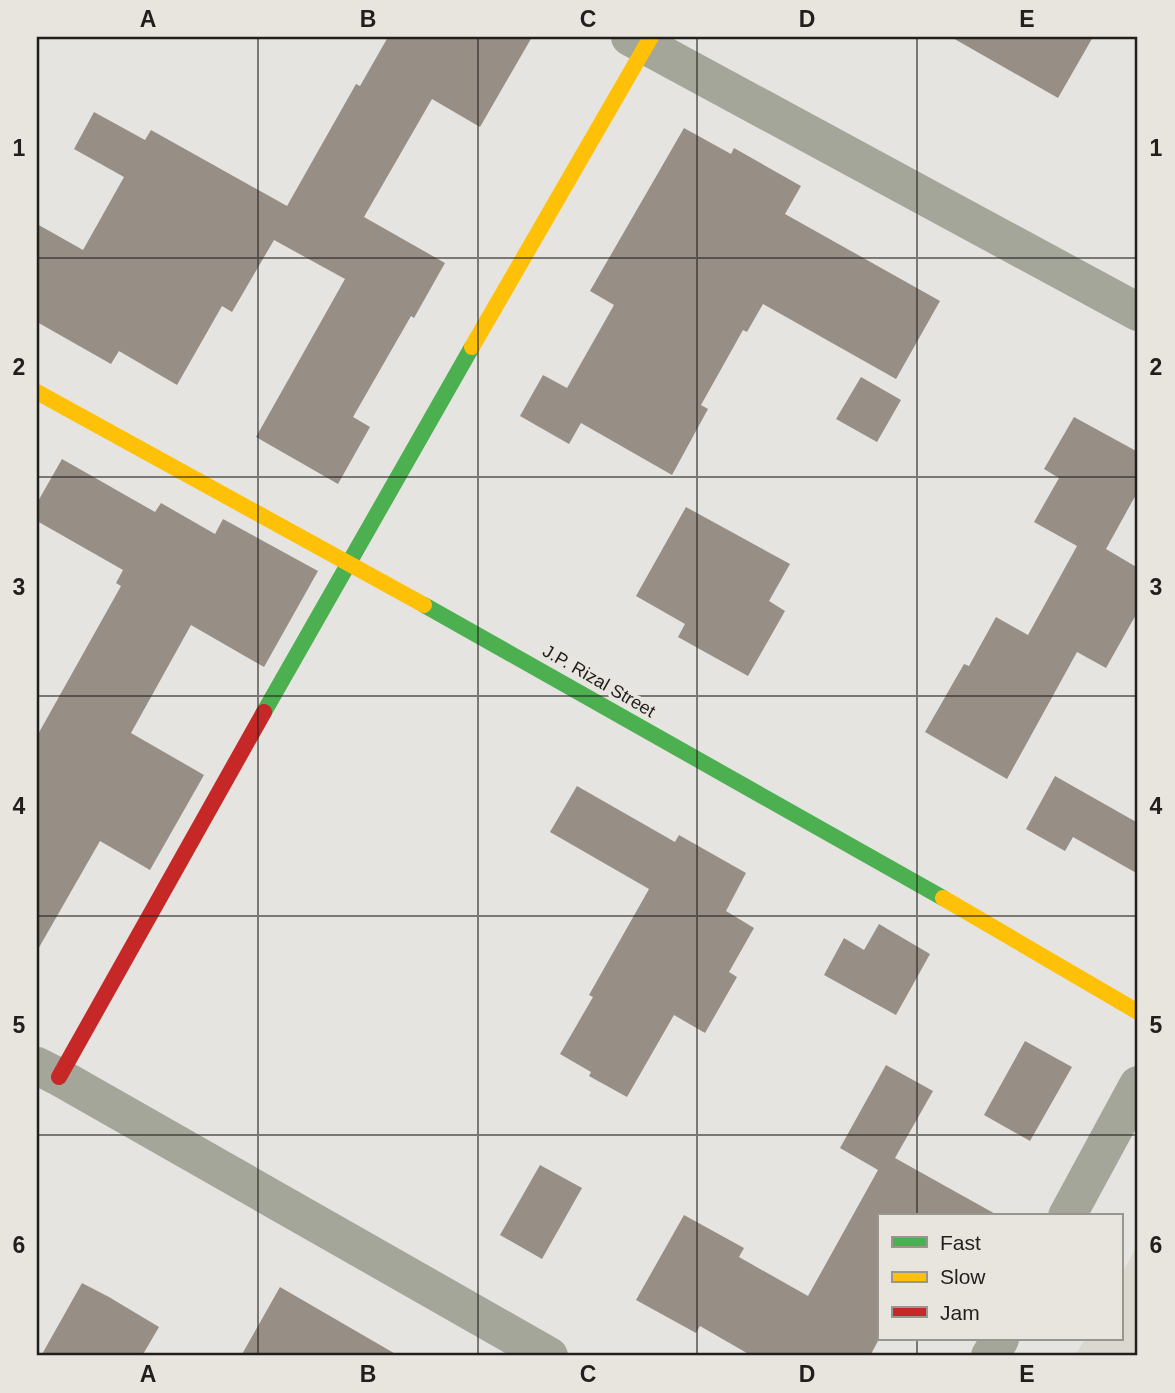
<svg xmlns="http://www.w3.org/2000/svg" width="1175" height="1393" font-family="Helvetica,sans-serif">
  <rect width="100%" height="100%" fill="#e6e4e0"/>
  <path fill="#dbd8cf" d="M1138 1244V1356H1075L1085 1339H1121V1275Z"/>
  <path fill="#978f86" d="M388 37H532L480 127 432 99 364 217 445 263 414 318 411 316 353 417 370 427 338 484 256 437 345 279 274 240 232 312 222 306 177 385 119 351 111 364 37 322V224L83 250 124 177 74 149 94 112 145 140 151 130 287 206 356 84 360 86Z
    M951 37H1093L1058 98Z
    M684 128 731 154 734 148 801 186 785 214 940 301 896 379 763 304 747 332 743 330 701 405 708 409 672 475 581 423 569 444 520 416 543 375 567 388 614 305 590 291Z
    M861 377 901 400 877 442 836 419Z
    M1074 417 1138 452V491L1106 549 1138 568V611L1106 668 1077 652 1007 779 925 732 964 664 969 666 996 617 1028 635 1077 546 1034 522 1059 478 1044 469Z
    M62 459 155 512 161 503 215 534 223 519 318 571 264 667 191 625 131 733 204 775 150 870 100 841 37 951V736L121 586 116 583 123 570 37 521V503Z
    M686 507 790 564 769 601 785 611 748 676 678 637 685 624 636 596Z
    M1055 776 1138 823V874L1073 837 1065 851 1026 829Z
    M577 786 675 842 679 835 746 873 726 911 754 928 729 972 737 977 705 1033 674 1015 627 1097 589 1076 591 1072 560 1054 593 997 589 995 649 889 550 832Z
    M879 924 930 954 896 1015 824 975 844 938 864 950Z
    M1025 1041 1072 1067 1030 1141 984 1115Z
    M886 1065 933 1091 895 1158 999 1216H879V1339L870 1356H752L700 1326 696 1333 636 1300 684 1215 744 1248 739 1257 808 1296 878 1170 840 1148Z
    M540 1165 582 1188 542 1259 500 1235Z
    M82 1283 109 1297 159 1327 142 1356H41Z
    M280 1287 399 1356H241Z"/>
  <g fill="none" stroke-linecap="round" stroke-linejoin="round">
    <path stroke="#a3a699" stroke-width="38" d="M630 37 1138 312
      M37 1066 59 1077 549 1356
      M1067 1216 1138 1085
      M990 1356 1000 1339"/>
    <path stroke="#4caf50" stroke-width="16" d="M424 605 943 898
      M264 712 472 347"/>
    <path stroke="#ffc107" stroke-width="16" d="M472 347 651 37
      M37 392 424 605
      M943 898 1138 1012"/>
    <path stroke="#c62828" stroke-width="16" d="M59 1077 264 712"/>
  </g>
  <path fill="none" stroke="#201f1d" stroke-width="2" stroke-opacity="0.55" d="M258 37V1356M478 37V1356M697 37V1356M917 37V1216M37 258H1138M37 477H1138M37 696H1138M37 916H1138M37 1135H1138M917 1339V1356"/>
  <g text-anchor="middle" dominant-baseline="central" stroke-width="7" stroke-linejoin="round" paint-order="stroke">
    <g font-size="18" fill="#201f1d" stroke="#e8e5de">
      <text transform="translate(599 681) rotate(30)">J.P. Rizal Street</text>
    </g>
  </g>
  <rect width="1175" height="1393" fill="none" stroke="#e8e5de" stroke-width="77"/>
  <rect x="878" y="1214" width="245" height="126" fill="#e8e5de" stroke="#989691" stroke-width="2"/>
  <rect x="892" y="1237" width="35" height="10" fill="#4caf50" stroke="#989691" stroke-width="2"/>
  <text x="940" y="1250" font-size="21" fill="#201f1d">Fast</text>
  <rect x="892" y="1272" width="35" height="10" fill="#ffc107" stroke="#989691" stroke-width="2"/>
  <text x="940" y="1284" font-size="21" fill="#201f1d">Slow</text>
  <rect x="892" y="1307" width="35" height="10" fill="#c62828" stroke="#989691" stroke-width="2"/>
  <text x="940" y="1320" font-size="21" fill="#201f1d">Jam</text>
  <rect x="38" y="38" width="1098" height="1316" fill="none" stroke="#201f1d" stroke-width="2.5"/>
  <g font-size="23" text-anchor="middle" font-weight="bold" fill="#201f1d">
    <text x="148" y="27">A</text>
    <text x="368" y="27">B</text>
    <text x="588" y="27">C</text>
    <text x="807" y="27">D</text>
    <text x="1027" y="27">E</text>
    <text x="19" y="156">1</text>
    <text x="1156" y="156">1</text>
    <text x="19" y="375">2</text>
    <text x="1156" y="375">2</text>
    <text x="19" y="595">3</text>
    <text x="1156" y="595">3</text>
    <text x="19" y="814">4</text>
    <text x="1156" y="814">4</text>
    <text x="19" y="1033">5</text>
    <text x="1156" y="1033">5</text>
    <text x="19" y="1253">6</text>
    <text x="1156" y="1253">6</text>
    <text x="148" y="1382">A</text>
    <text x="368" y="1382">B</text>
    <text x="588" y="1382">C</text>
    <text x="807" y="1382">D</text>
    <text x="1027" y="1382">E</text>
  </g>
</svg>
